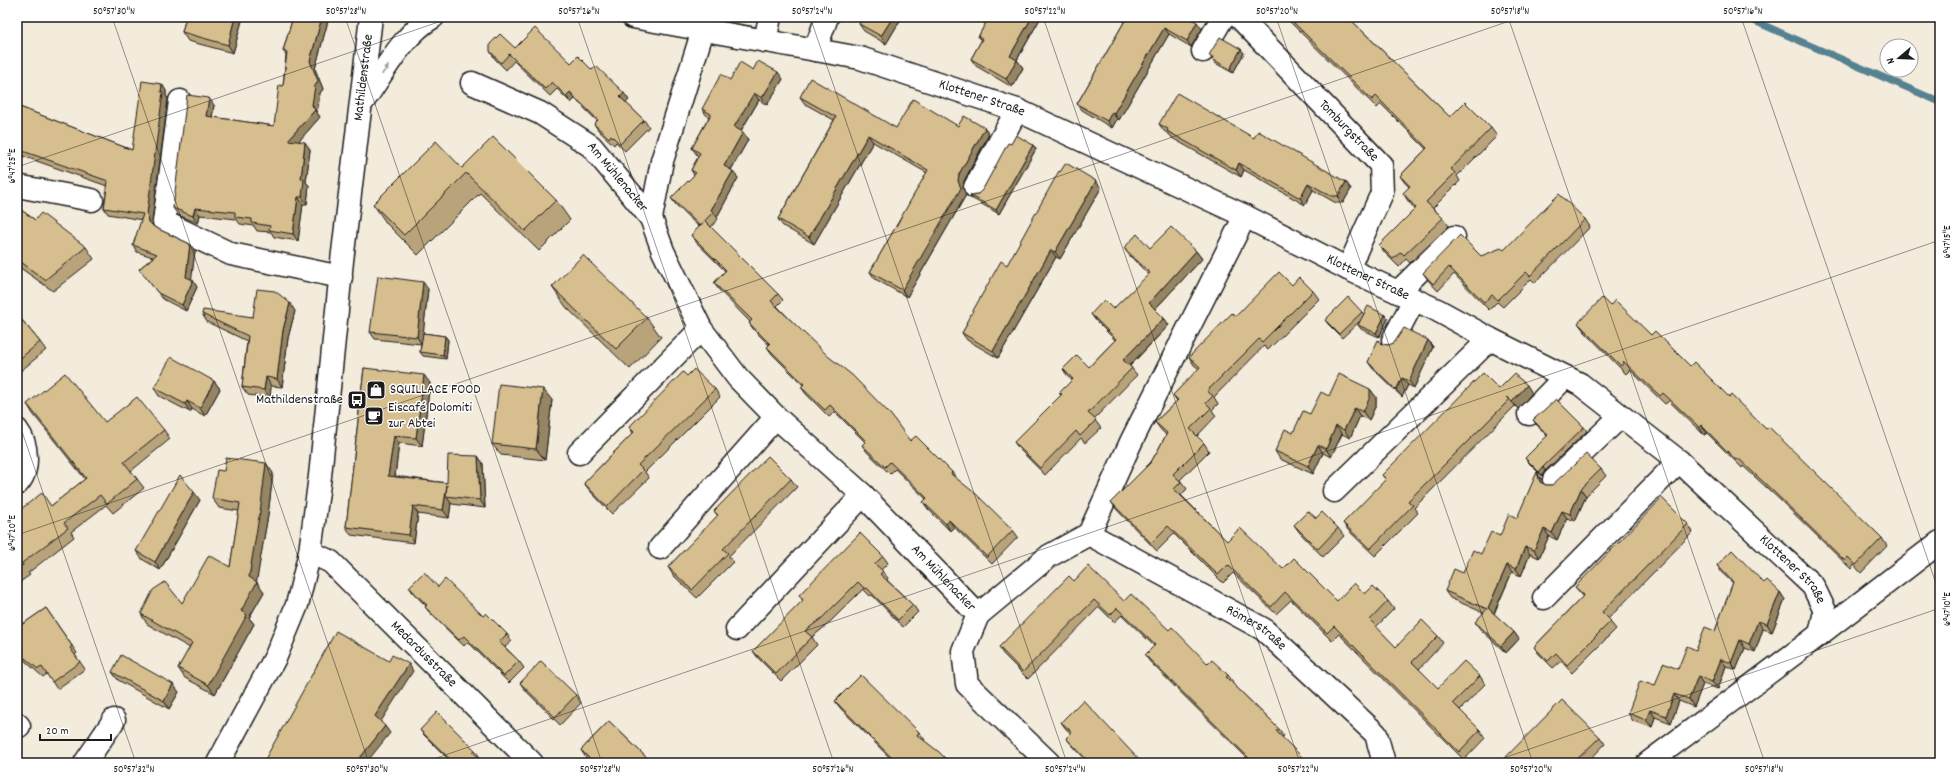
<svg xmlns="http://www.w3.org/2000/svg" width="1957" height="780" font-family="Dekko,sans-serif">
  <rect width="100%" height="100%" fill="#f3ecdd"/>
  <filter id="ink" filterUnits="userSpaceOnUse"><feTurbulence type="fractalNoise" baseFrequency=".025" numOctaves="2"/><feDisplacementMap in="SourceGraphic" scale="8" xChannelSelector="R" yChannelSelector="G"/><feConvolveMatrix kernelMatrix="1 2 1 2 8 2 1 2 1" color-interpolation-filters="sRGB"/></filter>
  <g filter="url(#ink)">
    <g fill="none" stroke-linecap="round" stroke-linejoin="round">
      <path stroke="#568190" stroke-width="7" d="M1745 17 1940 102"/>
      <defs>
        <g id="minor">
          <path id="s1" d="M633 17 860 58 1017 110 1245 216 1348 269 1437 310 1490 339 1580 384 1679 461 1813 586 1825 611 1820 634"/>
          <path id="s2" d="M1239 17 1381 165 1382 193 1348 269"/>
          <path d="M765 41 770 17"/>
          <path d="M815 50 827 17"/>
          <path d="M1203 51 1223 17"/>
          <path id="s3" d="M472 83 540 113 591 146 651 218 663 251 701 329 738 378 776 417 863 495 978 615 963 651 967 684 1049 763"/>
          <path d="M364 100C384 72 403 34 433 17"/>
          <path d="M180 101 164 222 231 254 341 277"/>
          <path d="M17 186 92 200"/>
          <path d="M975 187 1017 110"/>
          <path id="s4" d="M1245 216 1131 442 1089 534 1263 629 1376 734 1384 763"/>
          <path d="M651 218 662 161 703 30"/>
          <path d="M1398 292 1454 237"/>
          <path d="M1393 340 1414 300"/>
          <path d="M1529 414 1565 377"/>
          <path d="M17 430C28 444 30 471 17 484"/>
          <path d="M579 453 701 329"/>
          <path d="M1554 480 1621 416"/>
          <path d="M1334 491 1490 339"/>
          <path d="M660 548 776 417"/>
          <path id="s5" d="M310 552 331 562 532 763"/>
          <path d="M1544 598 1679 461"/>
          <path d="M978 615 1049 556 1089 534"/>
          <path d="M737 629 863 495"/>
          <path d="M17 724 19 726"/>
          <path d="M85 763 114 720"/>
          <path id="s6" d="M218 763 276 656 297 605 310 552 320 476 342 261 371 17"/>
          <path d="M1648 763 1803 647 1940 542"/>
        </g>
      </defs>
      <use href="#minor" stroke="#1c1c1c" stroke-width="25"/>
      <use href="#minor" stroke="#fff" stroke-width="22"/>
    </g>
    <path fill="#b9a37a" stroke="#1c1c1c" d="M186 17H243L233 53 188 41 182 32Z
      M293 17H329L315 69 323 89 320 93 317 113 320 117 298 142 310 150 306 182 309 186 307 204H303L298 241 274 237 271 232 257 231 254 226 240 224 236 219 200 215 198 223 178 215 173 208 214 105 212 117 274 126 283 86 286 55 283 51Z
      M863 17H902L886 44 864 31 859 24Z
      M989 17H1041L1017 60 1023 68 1012 87 976 66 971 59 981 41 978 37Z
      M1127 17 1190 18 1202 29 1191 47 1169 34 1119 120 1117 119 1112 128 1082 110 1077 104Z
      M1285 17H1348L1450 117 1491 128 1497 136 1457 176 1460 181 1433 208 1443 218 1449 226 1410 263 1406 259 1399 267 1385 253 1379 245 1415 209 1408 201 1403 193 1409 187 1405 183 1400 176 1426 149 1381 104 1377 108Z
      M515 48 571 63 592 70 629 100 626 103 644 120 649 127 625 151 616 142 614 145 599 131 594 124 597 121 575 99 571 103 557 89 550 96 514 61 506 70 495 59 490 51Z
      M1244 53 1233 73 1215 63 1209 55Z
      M753 70 783 79 767 105 759 100 741 131 743 132 748 140 731 170 738 178 717 217 718 219 711 227 778 294 783 300 777 306 910 441 952 472 957 479 1013 530 1018 537 992 564 954 527 950 531 928 509 923 502 926 499 895 469 890 474 867 452 862 445 865 442 835 412 829 417 806 394 801 387 803 385 772 354 767 347 769 345 754 330 749 323 750 322 719 290 714 283 725 271 696 242 691 235 699 227 676 205 671 198 694 175 691 170 699 156 697 155 692 148 709 117 707 116 702 109 730 80Z
      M162 84 166 91V96L168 99 152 221 153 225 154 227 190 244 195 251 191 280 197 287 186 311 163 299 139 269 153 257 137 252 133 245 142 220 108 214 104 208 107 186 17 154V106L132 150Z
      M800 97 896 128 958 126 985 128 989 134 964 181 963 188 966 195 907 297 875 279 870 272 927 173 873 142 814 244 783 226 778 219 834 120 805 104Z
      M1159 124 1254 138 1346 182 1351 189 1343 203H1336L1313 190 1305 205 1244 170 1241 177 1172 138 1170 135 1164 131Z
      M1011 144 1033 145 1036 149 999 214 973 199 970 195 978 194 983 189Z
      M462 168 556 200 570 220 539 251 480 193 418 255 387 224 373 204Z
      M1101 188 1060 259 1056 257 998 358 967 340 962 333 967 325 966 323 1007 265Z
      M17 207 35 220 86 247 94 259 53 291 19 267 17 270Z
      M1585 219 1590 227 1535 283 1531 279 1503 307 1497 302 1489 310 1454 274 1438 291 1428 280 1423 273 1504 250Z
      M1124 248H1150L1196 251 1202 259 1155 309 1164 318 1169 325 1130 366 1137 375 1094 419 1101 428 1085 443 1081 438 1045 475 1019 449 1014 442 1061 395 1059 393 1072 380 1068 377 1063 369 1089 367 1115 340 1096 321 1091 314 1113 309 1149 275 1129 255Z
      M1292 285 1313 291 1319 299 1268 350 1264 346 1214 397 1218 404 1212 410 1216 416 1197 436 1204 443 1209 451 1180 480 1187 489 1181 495 1227 541 1283 569 1337 601 1365 594 1388 601 1394 609 1376 627 1396 647 1438 636 1443 643 1419 669 1438 688 1480 676 1485 684 1460 710 1480 730 1485 738 1464 760 1339 634 1332 641 1291 600 1276 614 1233 573 1223 583 1174 534 1157 551 1117 510 1111 502 1151 462 1158 450 1166 435 1161 430 1155 422 1177 401 1173 395 1199 369 1194 365 1189 357 1236 316Z
      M552 287 647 318 661 337 630 369 566 307Z
      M428 289 423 333 445 336 448 340 446 359 423 356 420 352 421 344 375 339 370 332Z
      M1610 306 1651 335 1729 397 1766 429 1882 538 1887 546 1861 573 1854 565 1851 569 1780 500 1743 466 1742 468 1707 433 1704 435 1669 401 1665 404 1630 370 1626 374 1584 331 1578 323Z
      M295 311 288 338 282 387 271 386 270 398 248 395 242 387 247 341 207 322 202 314 253 317Z
      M1362 312 1364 314 1385 315 1388 319 1379 337 1361 329 1358 325 1360 321 1342 338 1328 324 1325 320Z
      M17 314 40 342 46 350 17 374Z
      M1428 340 1433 347 1414 388 1408 385 1402 397 1373 369 1368 362 1382 344 1388 345Z
      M364 368 430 383 422 446 399 443 395 476 447 483 478 456 483 464 485 508 452 504 451 503 449 518 418 514 414 543 351 535 346 527Z
      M687 376 715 389 720 397 645 472 649 478 612 514 590 491 584 483 633 433 629 427Z
      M214 381 220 389 205 416 192 409 190 412 159 396 154 388Z
      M1370 389 1376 397V405L1369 420 1360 416 1350 438 1342 434 1331 457 1323 453 1313 474 1280 459 1275 451 1329 396Z
      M1499 389 1532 393 1518 409 1515 406 1414 508 1418 513 1375 556 1348 530 1343 523 1386 480 1382 475Z
      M552 400 545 460 501 455 492 444Z
      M27 404 105 422 164 430 170 439 131 471 144 488 113 513 106 505 71 532 74 537 28 573 30 575 20 582 21 583 17 586V512L51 506 85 479 33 414Z
      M1533 420 1584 427 1587 431 1545 471 1542 476 1528 462 1525 458 1547 436 1536 424Z
      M1601 469 1606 476 1586 496 1575 521 1567 518 1557 540 1549 536 1539 558 1530 554 1521 576 1512 572 1494 614 1514 632 1519 639 1506 653 1480 629 1475 622 1484 613 1450 598 1445 591 1517 518 1542 480 1543 483 1546 485H1552Z
      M273 473 268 515 256 582 264 592 249 618 254 624 215 694 185 678 178 668 190 648 147 624 141 614 182 603 230 567 239 511 219 508 212 498Z
      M791 479 797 487 729 556 733 562 697 598 673 575 668 567 718 516 714 511Z
      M200 500 160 570 142 559 136 551Z
      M1316 518 1338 528 1344 536 1323 557 1300 533 1294 525Z
      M1688 524 1693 532 1608 619 1616 629 1572 673 1561 661 1553 668 1539 654 1534 647 1583 596 1575 587Z
      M883 556 888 563 881 570 888 578 887 580 913 605 918 612 903 627 872 595 870 596 863 589 827 625 812 637 817 645 781 681 758 658 753 651 803 601 799 595Z
      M1717 565 1764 583 1780 592 1785 600 1772 632 1763 629 1755 652 1745 648 1736 670 1726 666 1718 689 1703 684 1694 707 1679 701 1671 723 1655 717 1652 727 1633 721 1628 713 1655 686 1678 669 1715 631 1733 583 1722 573Z
      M1074 581 1124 601 1169 630 1208 664 1228 675 1233 682 1232 683 1279 729 1284 736 1282 737 1308 763H1252L1150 662 1145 655 1154 646 1122 615 1114 622 1099 607 1028 679 1003 654 999 647Z
      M409 587H438L483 616 507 634 512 641 505 647 519 661 524 668 509 683 468 642 464 646 430 613 425 607 426 606 414 594Z
      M46 608 77 653 75 655 85 669 57 689 47 674 43 677 25 661 20 654 24 651 17 642V628Z
      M112 672 179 692 169 709 118 680Z
      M520 683 576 695 581 703 560 725 526 691Z
      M835 701 919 732 925 740 924 741 950 763H895L841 709Z
      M609 721 652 763H591L586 758 581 750Z
      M1061 722 1142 763H1089L1072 745 1066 738 1071 733 1066 729Z
      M420 730 475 750 479 756 478 757 484 763H452L424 735Z
      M1600 737 1605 744 1587 763H1500Z"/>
    <path fill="#968563" stroke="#1c1c1c" d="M235 17H243L233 53 228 45Z
      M322 17H329L315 69 323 89 320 93 317 113 312 105 310 61Z
      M893 17H902L886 44 881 36Z
      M1032 17H1041L1015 63 1010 56Z
      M1197 22 1202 29 1191 47 1187 41Z
      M1164 28 1169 34 1119 120 1114 113Z
      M1241 49 1244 53 1233 73 1230 69Z
      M1017 60 1023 68 1012 87 1006 79Z
      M778 72 783 79 767 105 762 98Z
      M162 84 166 91V96L168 99 152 221 153 228 149 222 147 214Z
      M570 92 575 99 571 103 566 96Z
      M624 93 629 100 625 104 620 97Z
      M754 93 759 100 739 134 734 127Z
      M209 98 214 105 211 124 206 116Z
      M315 110 320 117 293 148 288 140Z
      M1112 112 1117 119 1112 128 1107 121Z
      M985 128 989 134 964 181 963 188 966 195 907 297 902 290 958 181 959 174Z
      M743 132 748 140 729 173 724 166Z
      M868 135 873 142 814 244 809 237Z
      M305 142 310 150 306 182 309 186 307 204 302 197 301 179Z
      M1033 145 1036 149 999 214 996 210Z
      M1239 163 1244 170 1241 177 1236 170Z
      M733 171 738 178 717 217 711 210Z
      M1096 181 1101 188 1060 259 1055 252Z
      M1346 182 1351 189 1343 203 1338 196Z
      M1308 183 1313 190 1305 205 1300 198Z
      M298 197 303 204 298 241 293 234Z
      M195 208 200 215 198 223 193 216Z
      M190 244 195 251 191 284 186 277Z
      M1051 250 1056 257 998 358 993 351Z
      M1196 251 1202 259 1154 310 1149 303Z
      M17 264 19 267 17 270Z
      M193 280 197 287 186 311 182 305Z
      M423 282 428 289 422 345 417 337Z
      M290 303 295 311 288 338 282 387 277 379 283 330Z
      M1385 315 1388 319 1379 337 1376 333Z
      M1164 318 1169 325 1128 367 1123 360Z
      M445 336 448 340 446 359 443 355Z
      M1428 340 1433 347 1414 388 1409 381Z
      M424 375 430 383 422 446 416 438Z
      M266 377 271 386 270 398 264 390Z
      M1402 378 1408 385 1402 397 1396 390Z
      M214 381 220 389 205 416 200 408Z
      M1527 385 1532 393 1518 409 1512 402Z
      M543 389 552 400 545 460 536 449Z
      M1370 389 1376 397V405L1369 420 1363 412Z
      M187 401 192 409 190 412 185 404Z
      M1355 408 1360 416 1350 438 1344 430Z
      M1701 425 1707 433 1704 435 1699 427Z
      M1336 426 1342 434 1331 457 1326 449Z
      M394 436 399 443 394 484 388 476Z
      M1318 445 1323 453 1313 474 1308 466Z
      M478 456 483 464 485 508 480 500Z
      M266 463 273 473 268 515 256 585 257 582 264 592 249 618 254 624 215 694 208 685 241 611 249 577Z
      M1543 467 1545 471 1542 476 1539 472Z
      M1537 472 1542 480 1545 489 1540 482Z
      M447 485 446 496 451 503 449 518 443 510Z
      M1581 489 1586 496 1575 521 1570 514Z
      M194 492 200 500 160 570 155 562Z
      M413 506 418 514 414 543 409 535Z
      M1562 511 1567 518 1557 540 1552 533Z
      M949 520 954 527 950 531 946 524Z
      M1544 529 1549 536 1539 558 1534 550Z
      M1525 547 1530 554 1521 576 1516 569Z
      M1507 565 1512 572 1493 615 1488 608Z
      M1780 592 1785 600 1772 632 1767 624Z
      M1758 621 1763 629 1755 652 1749 644Z
      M1514 632 1519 639 1506 653 1501 646Z
      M1740 640 1745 648 1736 670 1731 663Z
      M1721 659 1726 666 1718 689 1712 682Z
      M409 664 413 671 380 723 375 716Z
      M1698 676 1703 684 1694 707 1689 699Z
      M173 684 179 692 169 709 164 701Z
      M1674 694 1679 701 1671 723 1666 716Z
      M1650 710 1655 717 1652 727 1646 720Z
      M385 726 390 733 366 763H356Z"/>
    <path fill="#d7be8e" stroke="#1c1c1c" d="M186 17H235L228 45 182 32Z
      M293 17H322L310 61 318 81 315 86 312 105 315 110 288 140 305 142 301 179H304L302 197H298L293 234 269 230 270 226 252 223V219L235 217V212L195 208 193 216 173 208 187 95 209 98 206 116 274 126 279 85 283 86 287 52 283 51Z
      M863 17H893L881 36 859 24Z
      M989 17H1032L1010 56 1017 60 1006 79 971 59 982 39 978 37Z
      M1127 17H1189L1197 22 1187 41 1164 28 1114 113 1112 112 1107 121 1077 104Z
      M1288 17H1348L1450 117 1465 102 1491 128 1451 169 1455 173 1426 202 1443 218 1404 255 1401 252 1393 259 1379 245 1416 208 1403 193 1410 186 1400 176 1427 148 1376 96 1372 100Z
      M535 28 571 63 578 56 592 70 596 66 624 93 620 97 644 120 620 144 611 135 609 138 594 124 598 120 570 92 566 96 552 82 545 89 509 54 501 63 490 51V44L500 34 515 48Z
      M1220 37 1241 49 1230 69 1212 59 1213 57 1209 55Z
      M758 61 778 72 762 98 754 93 734 127 743 132 724 166 733 171 711 210 713 212 700 226 671 198 696 173 691 170 700 153 692 148 711 114 702 109 721 74 730 80 740 62 753 70Z
      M810 78 896 128 913 99 958 126 964 116 985 128 959 174 958 181 961 188 902 290 870 272 928 170 868 135 809 237 778 219 836 117 800 97Z
      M142 81 162 84 161 92H163L147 214 149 222 154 227 190 244 186 277 193 280 182 305 158 293 139 269 157 254 133 245 143 214 104 208 108 181 17 149V106L132 150Z
      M1177 93 1254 138 1258 131 1346 182 1338 196H1331L1308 183 1300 198 1239 163 1236 170 1167 131 1168 129 1159 124Z
      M1016 135 1033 145 996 210 970 195 978 194 983 189 1008 143 1011 144Z
      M493 137 556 200 525 231 466 173 404 235 373 204 436 141 462 168Z
      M1066 163 1096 181 1055 252 1051 250 993 351 962 333 967 324 966 323 1001 261 1007 265 1059 171 1060 172Z
      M1559 194 1585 219 1530 276 1526 272 1498 300 1492 295 1484 302 1449 267 1433 284 1423 273 1460 235 1481 256 1501 248 1504 250Z
      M17 207 35 220 41 213 86 247 45 280 17 259Z
      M705 221 778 294 771 301 829 357 852 375 891 415 910 441 916 436 952 472 951 474 976 494 1013 530 987 557 949 520 946 524 923 502 927 498 890 462 885 467 862 445 866 441 830 405 825 410 801 387 804 384 767 347 770 344 749 323 752 320 714 283 726 270 691 235Z
      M1171 227 1196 251 1149 303 1164 318 1123 360 1132 368 1088 413 1096 420 1080 436 1076 431 1040 468 1014 442 1062 394 1059 393 1073 379 1063 369 1077 355 1089 367 1116 339 1091 314 1104 300 1113 309 1150 273 1124 248 1137 234 1150 248Z
      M583 255 647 318 616 349 552 287Z
      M1279 272 1292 285 1299 277 1313 291 1262 342 1259 339 1207 391 1213 396 1206 403 1211 408 1190 429 1204 443 1173 474 1181 482 1174 489 1227 541 1240 528 1283 569 1294 558 1337 601 1354 583 1365 594 1373 586 1388 601 1370 620 1396 647 1422 620 1438 636 1412 662 1438 688 1464 661 1480 676 1453 703 1480 730 1459 752 1334 626 1327 633 1285 592 1271 607 1228 565 1218 575 1168 526 1151 543 1111 502 1151 462 1158 450 1167 433 1155 422 1178 400 1173 395 1200 367 1189 357 1232 313 1236 316Z
      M378 276 423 282 417 337 370 332Z
      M257 289 275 291 290 303 283 330 277 379 266 377 264 390 242 387 248 336 202 314 203 310 253 317Z
      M1348 297 1362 312 1339 334 1325 320Z
      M1602 298 1610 306 1615 300 1651 335 1655 331 1690 366 1694 362 1729 397 1731 395 1766 429 1769 427 1882 538 1856 565 1848 557 1845 561 1774 492 1738 458 1736 460 1701 425 1699 427 1663 393 1660 396 1624 362 1621 366 1578 323Z
      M1368 306 1385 315 1376 333 1358 325Z
      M17 314 40 342 17 361Z
      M1404 328 1428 340 1409 381 1402 378 1396 390 1368 362 1378 340 1382 344 1388 345 1394 343Z
      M423 333 445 336 443 355 420 352Z
      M171 357 214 381 200 408 187 401 185 404 154 388Z
      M364 368 424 375 416 438 394 436 388 476 447 483 448 455 478 456 480 500 446 496 447 485 443 510 413 506 409 535 346 527Z
      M694 369 715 389 638 465 643 470 607 507 584 483 634 432 629 427 683 372 687 376Z
      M65 373 105 422 137 397 164 430 124 462 137 479 107 504 100 495 64 523 68 528 22 563 23 565 17 570V512L42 493 51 506 86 478 27 404Z
      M1483 373 1499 389 1514 374 1527 385 1512 402 1507 397 1510 399 1408 501 1413 505 1370 549 1343 523 1386 479 1382 475Z
      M1339 374 1370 389V397L1363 412 1355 408 1344 430 1336 426 1326 449 1318 445 1308 466 1275 451 1285 429 1293 433 1303 411 1310 414 1321 392 1329 396Z
      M499 384 543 389 536 449 492 444Z
      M1556 399 1584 427 1543 467 1539 472 1525 458 1548 435 1533 420Z
      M1586 454 1601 469 1581 489 1570 514 1562 511 1552 533 1544 529 1534 550 1525 547 1516 569 1507 565 1488 608 1514 632 1501 646 1475 622 1487 609 1445 591 1454 569 1463 573 1473 550 1481 554 1491 532 1500 536 1509 514 1517 518 1537 472 1540 482 1546 485H1552Z
      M768 456 791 479 723 549 728 553 692 590 668 567 718 515 714 511Z
      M226 458 266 463 261 505 249 577 257 582 241 611 247 615 208 685 178 668 192 643 141 614 153 590 165 582 182 603 209 555 230 567 240 503 212 498 217 470 224 471Z
      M180 475 194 492 155 562 136 551Z
      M1662 498 1688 524 1602 612 1611 621 1567 665 1556 653 1548 661 1534 647 1584 595 1575 587Z
      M1308 511 1316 518 1322 512 1338 528 1318 549 1294 525Z
      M860 533 883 556 875 564 883 571 880 574 913 605 898 620 867 588 865 589 858 582 822 618 805 631 812 637 776 674 753 651 803 600 799 595Z
      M1732 550 1764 583 1767 580 1780 592 1767 624 1758 621 1749 644 1740 640 1731 663 1721 659 1712 682 1698 676 1689 699 1674 694 1666 716 1650 710 1646 720 1628 713 1640 681 1655 686 1663 663 1678 669 1687 646 1696 650 1705 627 1715 631 1733 582 1717 565Z
      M1088 566 1124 601 1131 594 1169 630 1172 627 1208 664 1212 660 1228 675 1226 677 1279 729 1276 731 1308 763H1254L1145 655 1155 645 1117 608 1110 615 1094 600 1023 672 999 647 1069 576 1074 581Z
      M424 572 438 587 445 579 483 616 486 613 507 634 499 642 519 661 504 676 464 636 459 640 425 607 427 605 409 587Z
      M46 608 72 646 70 648 80 662 52 682 42 667 38 669 20 654 24 651 17 642V628Z
      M336 631 389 661 392 655 409 664 375 716 385 726 356 763H263Z
      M121 655 173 684 164 701 112 672Z
      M541 661 576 695 555 717 520 683Z
      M861 675 919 732 917 735 939 752 950 763H897L835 701Z
      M1083 700 1142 763H1090L1066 738 1072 732 1061 722Z
      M1562 700 1600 737 1573 763H1500Z
      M437 712 475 750 473 752 484 763H454L420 730Z
      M609 721 651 762 650 763H594L581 750Z
      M1714 759 1718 763H1711Z
      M1464 760 1467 763H1461Z"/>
    <defs><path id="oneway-solid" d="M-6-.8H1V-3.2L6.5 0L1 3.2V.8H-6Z"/></defs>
    <use fill="#999" href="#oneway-solid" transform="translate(385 70) rotate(-55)"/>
  </g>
  <path fill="none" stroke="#1c1c1c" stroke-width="1" stroke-opacity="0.45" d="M112 17 369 763M345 17 602 763M577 17 834 763M810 17 1067 763M1043 17 1300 763M1276 17 1533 763M1508 17 1765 763M1741 17 1940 595M17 167 453 17M17 417 136 763M17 535 1521 17M422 763 1940 240M1489 763 1940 608"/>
  <defs>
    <symbol id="shop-square" viewBox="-11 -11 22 22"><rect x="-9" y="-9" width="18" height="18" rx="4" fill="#1c1c1c" stroke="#fff"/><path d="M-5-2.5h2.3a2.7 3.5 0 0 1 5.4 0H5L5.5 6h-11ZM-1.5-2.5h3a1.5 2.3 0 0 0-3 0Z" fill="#fff"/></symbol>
    <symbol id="bus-square" viewBox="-11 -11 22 22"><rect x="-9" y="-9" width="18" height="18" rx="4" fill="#1c1c1c" stroke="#fff"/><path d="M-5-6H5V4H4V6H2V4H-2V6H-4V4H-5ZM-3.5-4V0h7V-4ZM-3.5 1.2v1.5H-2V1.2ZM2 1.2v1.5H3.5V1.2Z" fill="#fff"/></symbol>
    <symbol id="cafe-square" viewBox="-11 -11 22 22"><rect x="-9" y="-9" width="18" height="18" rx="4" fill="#1c1c1c" stroke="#fff"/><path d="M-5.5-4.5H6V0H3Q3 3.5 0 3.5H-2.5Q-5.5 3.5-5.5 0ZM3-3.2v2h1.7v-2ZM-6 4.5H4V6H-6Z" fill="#fff"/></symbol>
  </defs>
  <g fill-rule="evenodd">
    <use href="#shop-square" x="365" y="379" width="22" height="22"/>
    <use href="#bus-square" x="346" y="389" width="22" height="22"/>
    <use href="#cafe-square" x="363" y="405" width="22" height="22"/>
  </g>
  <g text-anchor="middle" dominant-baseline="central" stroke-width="3" stroke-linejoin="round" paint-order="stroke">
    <g font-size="14" fill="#1c1c1c" stroke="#fff">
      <text stroke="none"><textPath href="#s6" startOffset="709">Mathildenstraße</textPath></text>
      <text stroke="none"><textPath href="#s1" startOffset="359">Klottener Straße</textPath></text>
      <text stroke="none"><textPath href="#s2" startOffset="158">Tomburgstraße</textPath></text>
      <text stroke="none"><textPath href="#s3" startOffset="176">Am Mühlenacker</textPath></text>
      <text stroke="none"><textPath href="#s1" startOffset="785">Klottener Straße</textPath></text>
      <text stroke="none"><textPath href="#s1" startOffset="1305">Klottener Straße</textPath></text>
      <text stroke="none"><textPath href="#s3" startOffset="699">Am Mühlenacker</textPath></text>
      <text stroke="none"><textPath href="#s4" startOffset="546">Römerstraße</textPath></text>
      <text stroke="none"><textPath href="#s5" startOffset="154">Medardusstraße</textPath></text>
    </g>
    <g font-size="14" fill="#1c1c1c" stroke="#fff" text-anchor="start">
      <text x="390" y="390">SQUILLACE FOOD</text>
      <text x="343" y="400" text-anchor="end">Mathildenstraße</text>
      <text x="388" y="408">Eiscafé Dolomiti<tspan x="388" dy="16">zur Abtei</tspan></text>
    </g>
  </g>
  <rect width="1957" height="780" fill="none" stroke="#fff" stroke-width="44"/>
  <g transform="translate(1899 58) rotate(251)"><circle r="19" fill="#ffffff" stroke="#a4a4a4"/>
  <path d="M0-3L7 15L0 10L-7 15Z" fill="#1c1c1c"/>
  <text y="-6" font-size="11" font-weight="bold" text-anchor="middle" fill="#1c1c1c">N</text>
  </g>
  <path d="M40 734v6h71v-6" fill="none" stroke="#1c1c1c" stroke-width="2"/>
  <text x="46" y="734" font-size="12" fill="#1c1c1c" stroke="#ffffff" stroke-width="3" paint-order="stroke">20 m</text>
  <rect x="22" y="22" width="1913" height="736" fill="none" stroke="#1c1c1c" stroke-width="1.5"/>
  <g font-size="10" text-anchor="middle" fill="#1c1c1c">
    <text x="114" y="14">50°57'30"N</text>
    <text x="346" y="14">50°57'28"N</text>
    <text x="579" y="14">50°57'26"N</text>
    <text x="812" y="14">50°57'24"N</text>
    <text x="1045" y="14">50°57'22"N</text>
    <text x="1277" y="14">50°57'20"N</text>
    <text x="1510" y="14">50°57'18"N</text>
    <text x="1743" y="14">50°57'16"N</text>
    <text transform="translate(11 166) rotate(-90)" y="4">6°47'25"E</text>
    <text transform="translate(1946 242) rotate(-90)" y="4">6°47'15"E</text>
    <text transform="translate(11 533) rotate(-90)" y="4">6°47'20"E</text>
    <text transform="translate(1946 609) rotate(-90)" y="4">6°47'10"E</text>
    <text x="134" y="772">50°57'32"N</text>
    <text x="367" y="772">50°57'30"N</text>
    <text x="600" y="772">50°57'28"N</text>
    <text x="833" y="772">50°57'26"N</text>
    <text x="1065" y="772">50°57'24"N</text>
    <text x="1298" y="772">50°57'22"N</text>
    <text x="1531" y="772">50°57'20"N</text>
    <text x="1764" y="772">50°57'18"N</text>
  </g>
</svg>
